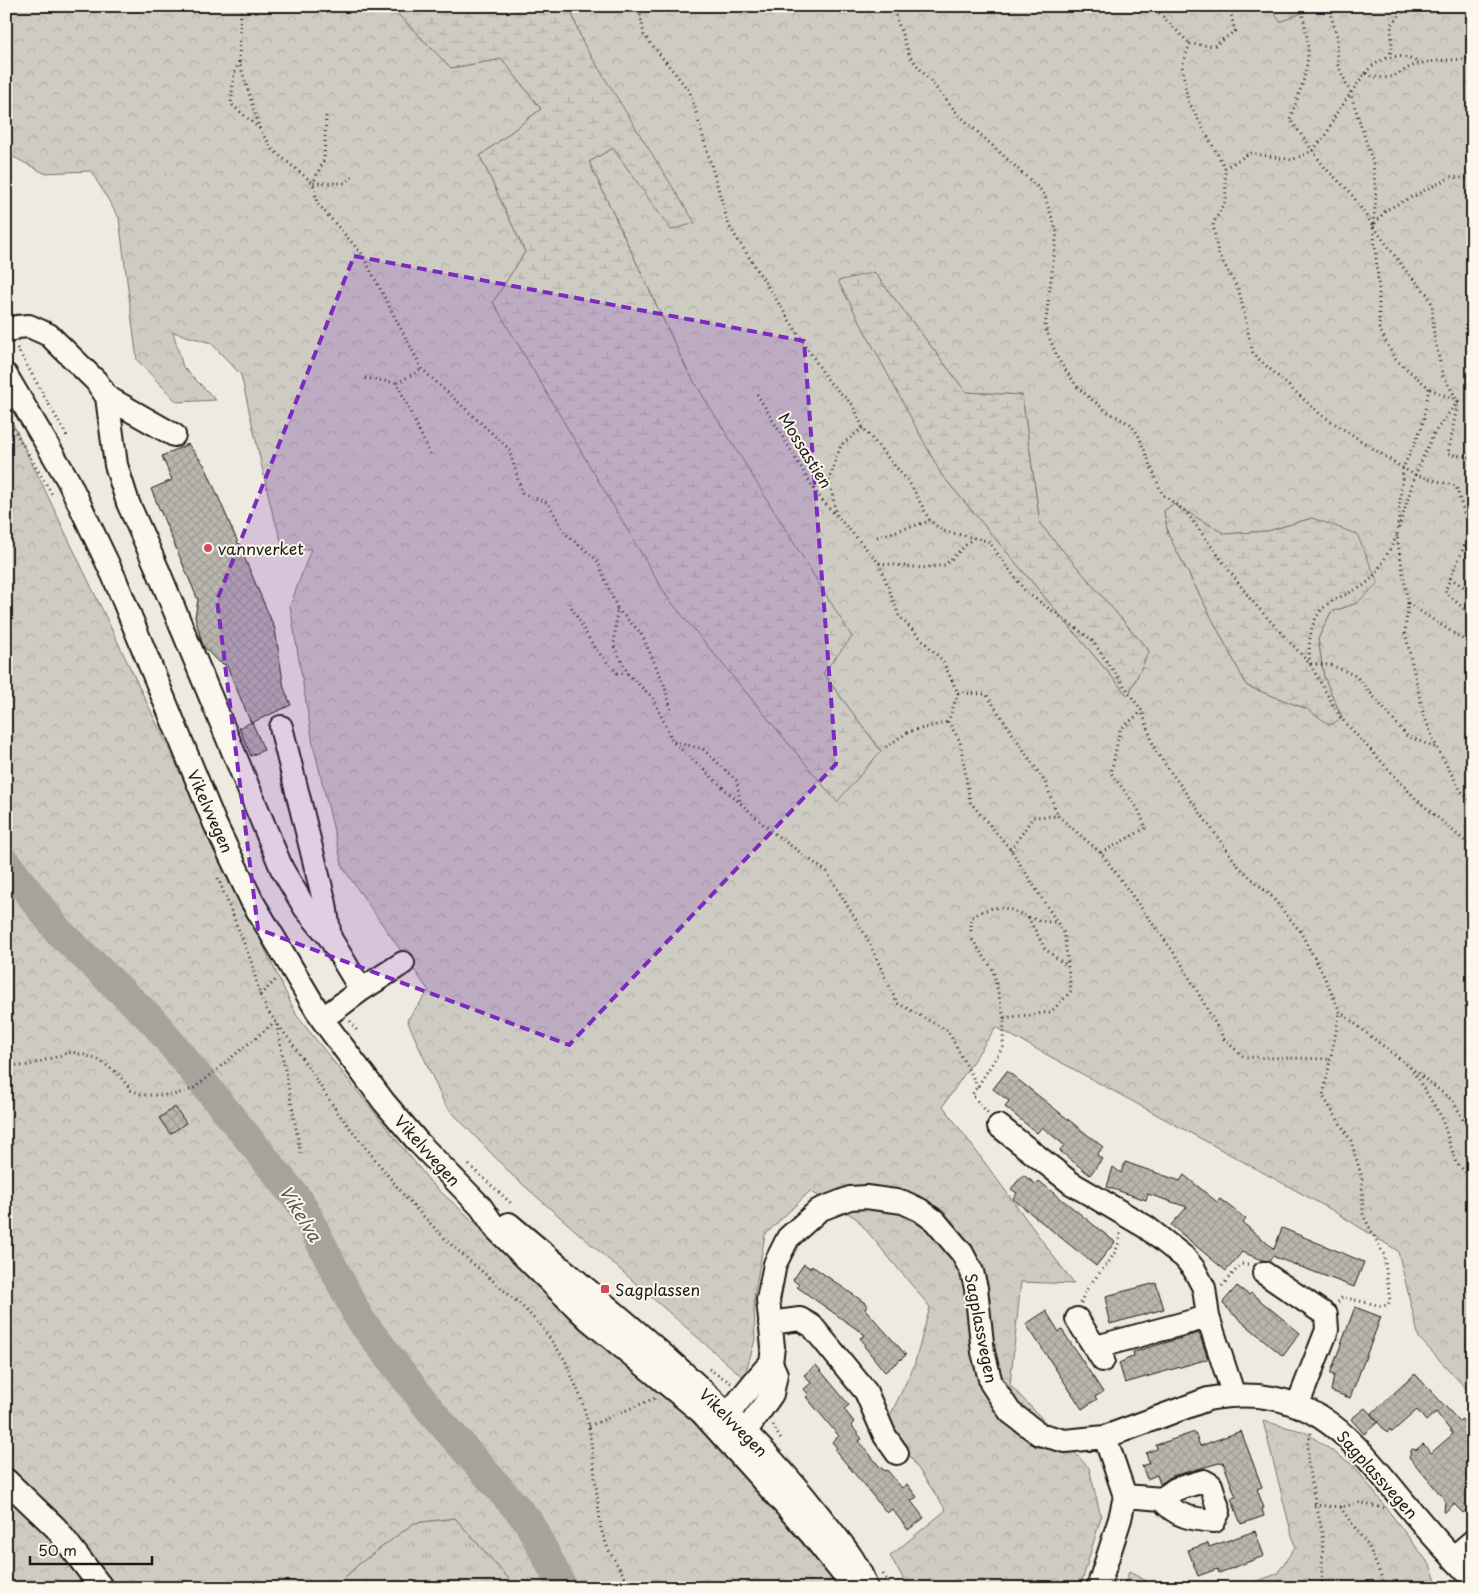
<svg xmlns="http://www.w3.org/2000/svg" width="1479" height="1594" font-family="'Playpen Sans',sans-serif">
  <defs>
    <pattern id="grass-tufts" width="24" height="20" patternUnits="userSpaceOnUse" patternTransform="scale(1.25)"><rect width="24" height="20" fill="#ceccc2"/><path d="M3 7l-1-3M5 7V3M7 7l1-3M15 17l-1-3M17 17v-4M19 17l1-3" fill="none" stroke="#b0afa6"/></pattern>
    <pattern id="forest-crowns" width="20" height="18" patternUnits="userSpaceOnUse" patternTransform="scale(1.25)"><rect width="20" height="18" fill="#ceccc2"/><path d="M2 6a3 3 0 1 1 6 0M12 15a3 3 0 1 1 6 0" fill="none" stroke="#b0afa6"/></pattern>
    <pattern id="wetland-marsh" width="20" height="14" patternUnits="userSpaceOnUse" patternTransform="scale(1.25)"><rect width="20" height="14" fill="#ceccc2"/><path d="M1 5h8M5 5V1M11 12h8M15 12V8" fill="none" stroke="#b0afa6"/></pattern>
    <pattern id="building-cross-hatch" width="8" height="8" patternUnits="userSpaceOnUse" patternTransform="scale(1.25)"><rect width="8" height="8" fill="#b9b6af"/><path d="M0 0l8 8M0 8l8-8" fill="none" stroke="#9e9c96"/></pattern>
  </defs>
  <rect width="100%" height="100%" fill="#eeeadf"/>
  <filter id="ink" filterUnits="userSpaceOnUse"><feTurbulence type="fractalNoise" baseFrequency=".02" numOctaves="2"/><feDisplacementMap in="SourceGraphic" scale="10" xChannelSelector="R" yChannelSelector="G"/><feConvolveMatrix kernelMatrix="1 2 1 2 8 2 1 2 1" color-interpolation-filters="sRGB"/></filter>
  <g filter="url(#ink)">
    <path fill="url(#grass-tufts)" stroke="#75746f" d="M455 1518 517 1588H333L359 1564 414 1523Z"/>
    <path fill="url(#forest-crowns)" stroke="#75746f" fill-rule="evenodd" d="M6 6H390L451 68 502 59 541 109 480 156 525 252 493 303 881 751 823 673 687 370 589 162 613 148 671 229 583 43 569 6H1270L1280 21 1318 6H1473V1396L1419 1338 1398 1251 1330 1209 996 1027 943 1106 1074 1284 1021 1282 1010 1385 1089 1468 1101 1517 1080 1588H909L890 1556 946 1510 887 1422 914 1366 930 1307 856 1218 810 1191 765 1235 754 1297 755 1340 744 1378 512 1175 445 1105 407 1020 429 991 343 868 313 744 290 606 311 549 284 550 272 511 241 375 211 343 173 332 183 367 216 400 177 402 137 360 119 218 91 171 44 173 6 153ZM874 272 966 392 1022 395 1040 524 1149 651 1128 696 941 474ZM1173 504 1225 534 1268 531 1312 518 1357 603 1331 612 1318 639 1324 677 1342 717 1307 709 1247 686 1168 534 1164 511Z
      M6 409 297 1016 432 1184 671 1399 753 1484 839 1588H517L455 1518 414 1523 359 1564 333 1588H6Z
      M1263 1421 1305 1432 1354 1466 1430 1565 1439 1588H1237L1277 1574 1295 1547Z
      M1129 1572 1160 1588H1123Z"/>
    <path fill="url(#wetland-marsh)" stroke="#75746f" d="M390 6H569L583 43 695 223 671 230 613 148 589 162 687 370 852 637 823 673 881 751 837 802 667 597 493 302 525 252 480 156 541 109 502 59 451 68Z
      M1270 6H1318L1280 22Z
      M874 272 966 392 1022 395 1040 524 1149 651 1128 696 941 474 838 281Z
      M1173 504 1225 534 1268 531 1312 518 1357 534 1378 583 1357 603 1331 612 1318 639 1324 677 1342 718 1330 725 1307 709 1247 686 1168 534 1164 511Z"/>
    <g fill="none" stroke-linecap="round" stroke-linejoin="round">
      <path stroke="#a6a39d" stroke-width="30" d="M6 863 59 932 153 1021 300 1202 359 1318 431 1411 528 1521 563 1588"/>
    </g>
    <path fill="url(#building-cross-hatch)" stroke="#1c1c1c" d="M188 444 205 466 275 629 284 688 291 705 251 723 227 666 216 660 203 646 195 617 198 600 151 489 172 480 162 456Z
      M252 722 264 750 251 756 239 728Z
      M1007 1071 1103 1147 1097 1155 1102 1159 1090 1175 1060 1151 1064 1145 1042 1127 1037 1133 1005 1107 1009 1101 993 1089Z
      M175 1107 186 1123 170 1134 159 1118Z
      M1125 1162 1180 1181 1184 1175 1217 1202 1220 1199 1246 1219 1243 1223 1274 1249 1282 1228 1364 1262 1354 1287 1272 1256 1270 1261 1262 1260 1242 1252 1226 1271 1171 1225 1187 1207 1148 1194 1146 1200 1107 1187 1113 1167 1121 1173Z
      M1023 1175 1036 1184 1039 1181 1115 1242 1096 1266 1013 1199 1017 1193 1011 1189Z
      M804 1264 810 1268 812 1266 868 1305 865 1309 906 1355 885 1372 864 1346 866 1345 860 1338 865 1335 797 1287 799 1285 793 1280Z
      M1156 1283 1164 1309 1110 1324 1106 1307H1108L1106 1296Z
      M1237 1286 1249 1295 1251 1293 1300 1333 1283 1356 1227 1309 1228 1308 1223 1304 1224 1301Z
      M1355 1307 1381 1317 1350 1398 1331 1391 1334 1375 1330 1374Z
      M1046 1311 1059 1332 1062 1330 1103 1392 1095 1397 1097 1399 1082 1409 1026 1324Z
      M1199 1333 1208 1359 1125 1383 1119 1363 1134 1356 1133 1352Z
      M816 1365 849 1405 844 1409 854 1422 851 1425 862 1439 859 1441 879 1466 885 1471 887 1470 902 1488 907 1484 917 1497 911 1501 924 1518 908 1530 892 1509 887 1513 835 1450 837 1448 832 1442 839 1436 806 1397 809 1395 804 1389 811 1383 804 1375Z
      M1415 1374 1459 1421 1462 1419 1473 1432V1504L1463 1513 1454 1504 1444 1513 1445 1500 1409 1457 1412 1449 1416 1450 1423 1444 1431 1453 1453 1434 1436 1412 1426 1421 1417 1410 1392 1432 1390 1429 1387 1433 1371 1414Z
      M1365 1408 1378 1422 1364 1434 1351 1419Z
      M1241 1431 1262 1487 1257 1489 1264 1508 1262 1509 1264 1516 1241 1524 1231 1498 1236 1497 1223 1462 1172 1476 1160 1484 1157 1475 1147 1479 1142 1466 1149 1463 1146 1453 1157 1449 1156 1445 1195 1432 1200 1446Z
      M1255 1531 1264 1556 1219 1573 1217 1569 1198 1576 1188 1550 1208 1543 1209 1547Z"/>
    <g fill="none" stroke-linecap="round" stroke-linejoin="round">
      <defs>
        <path id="minor" d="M6 332 17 327 29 326 49 335 96 381 107 397 116 465 128 503 157 568 282 869 305 908 330 938 361 990 322 1019
          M6 375 68 480 114 577 215 824 252 901 322 1019 384 1102 418 1142 481 1207 496 1229 588 1319 701 1412 811 1534 851 1584 859 1588
          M107 397 174 435
          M281 727 325 904 330 938
          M361 990 403 963
          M999 1126 1071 1183 1146 1227 1184 1257 1194 1269 1204 1288 1208 1317 1234 1396
          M509 1224C617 1316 731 1403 819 1515 836 1537 859 1561 866 1588
          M1264 1273 1326 1315 1327 1330 1298 1404
          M1077 1319 1103 1360
          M770 1323 800 1319 812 1326 866 1392 885 1436 897 1453
          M1096 1347 1208 1317
          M727 1429C728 1424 728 1417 730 1413 734 1406 765 1368 771 1363
          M725 1437 746 1431 772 1394 776 1374 771 1363 773 1347 768 1300 775 1264 788 1238 819 1210 850 1198 866 1197 903 1202 920 1210 935 1221 962 1253 972 1272 976 1288 983 1352 991 1383 1010 1412 1039 1434 1065 1441 1105 1437 1208 1399C1311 1381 1350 1437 1409 1508 1429 1532 1451 1556 1473 1579
          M6 1480 56 1528 102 1588
          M1125 1496 1162 1499C1175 1517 1193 1519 1214 1521L1219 1511 1211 1485 1204 1481 1176 1489 1162 1499
          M1453 1558 1473 1541
          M1098 1588 1120 1519 1125 1496 1105 1437"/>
      </defs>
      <use href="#minor" stroke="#1c1c1c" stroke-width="26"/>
      <path stroke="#1c1c1c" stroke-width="3" stroke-dasharray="1 4" stroke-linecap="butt" d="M241 6 239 61 260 130 274 151 313 183 317 203 362 254 422 369 509 449 522 493 548 503 566 534 597 560 617 608 614 646 628 674 653 698 673 742 772 832 827 872 867 938 897 1003 948 1031 978 1087
        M636 6 640 12 644 35 690 92 729 226 829 382 853 405 863 428 911 485 930 521 943 531 988 541 1026 592 1091 639 1142 711 1155 750 1239 867 1271 896 1300 931 1322 972 1340 1012 1453 1101 1473 1138
        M892 6 910 57 958 114 1043 192 1057 232 1045 327 1058 359 1078 388 1106 411 1130 424 1138 434 1162 494 1186 512 1251 600 1310 664 1340 717 1416 799 1473 848
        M1152 6 1190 44
        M1300 6C1315 57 1307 71 1290 119L1325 168 1350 192 1373 226
        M1328 6 1337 36 1338 65 1350 92 1373 163 1376 196 1373 226 1379 290V328L1395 359 1429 388 1422 427 1403 468 1397 537 1408 603 1473 646
        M1389 58 1392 47 1391 25 1408 6
        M1473 58C1456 60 1439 60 1423 63 1399 67 1394 87 1365 73L1336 114 1326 135 1312 151 1292 160 1250 153 1225 168 1226 200 1213 224 1218 253 1239 291 1253 354 1320 414 1403 468 1415 475 1456 486 1470 533 1445 591 1473 618
        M239 62 234 74 231 104 260 129
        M1365 73C1373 63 1390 54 1404 57 1409 58 1415 61 1419 63
        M326 116 324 160 313 183H345L353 176
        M1225 168 1188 101 1182 66 1190 44 1214 46 1235 31 1229 6
        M17 348 68 438
        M365 378 397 383 430 454
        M397 383 422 369
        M1430 389 1458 401 1448 454 1473 458
        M757 394 817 494 836 516
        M13 428 53 496
        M863 428 841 445 829 480 837 516 879 563 899 616 942 660 958 693
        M1399 528 1415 475 1434 433 1458 401 1443 376 1434 336 1432 304 1428 295 1406 271 1373 226 1386 210 1451 177 1473 179
        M877 537 930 521
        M879 563 922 568 945 565 973 538
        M1450 578 1473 593
        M569 603 595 649 617 673 628 674
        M1408 603 1405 632 1424 716 1437 748 1461 791 1473 803
        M617 609 641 633 664 684 671 710
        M1310 664C1308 643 1309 618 1328 604 1341 594 1359 592 1371 579 1381 568 1389 550 1397 536
        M1311 664 1331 665 1356 676 1407 736 1437 748
        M958 693 986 694 1045 782 1058 816 1101 853 1180 961 1224 1039 1244 1057 1330 1059
        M958 693 948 722 960 741 970 802 1011 850 1064 933 1071 991 1051 1012 1004 1018 1003 1047 972 1095 988 1113
        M674 742 703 749 737 781 740 802
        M886 747 908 732 948 722
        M1011 850 1033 817 1058 816
        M1101 853 1146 828 1138 809 1111 773 1120 730 1142 711
        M218 878 251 961 260 995 267 1010 294 1046 338 1113 406 1198 449 1243 522 1306 541 1326 565 1360 581 1398 589 1426 601 1529 608 1549 631 1588
        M1028 917 1045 949 1066 965
        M260 995 278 978
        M1004 1018 993 970 971 938V918C1009 892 1018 923 1055 922
        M350 1021 358 1032
        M6 1055 14 1065 25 1066 72 1052 84 1055 99 1060 117 1073 131 1090 143 1095H173L193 1089 276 1021 301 1155
        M1410 1067 1441 1116 1456 1163 1473 1179
        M469 1165 513 1205
        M1222 1286 1241 1264H1248
        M1338 1302 1342 1297 1382 1306 1388 1305 1390 1301 1384 1255 1363 1215 1362 1178 1351 1141 1323 1096 1340 1012
        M1081 1303C1088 1276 1121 1261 1120 1232
        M709 1369 731 1383
        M773 1425 782 1442
        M589 1426 655 1398
        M1311 1433C1301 1462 1318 1504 1322 1533 1324 1552 1321 1570 1322 1588
        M1314 1505 1340 1507 1359 1503 1385 1508
        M1340 1507 1369 1547 1386 1588
        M883 1574 892 1588"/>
      <use href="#minor" stroke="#fbf7ec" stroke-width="22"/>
    </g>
  </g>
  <path fill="#7b2cbf" fill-opacity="0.2" stroke="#7b2cbf" stroke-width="4" stroke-dasharray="10 6" stroke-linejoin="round" d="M354 256 804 341 836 764 569 1045 258 929 217 600Z"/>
  <g fill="#d1495b" stroke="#fbf7ec" stroke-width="2">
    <circle cx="208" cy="548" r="5"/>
    <rect x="600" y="1284" width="10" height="10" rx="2.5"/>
  </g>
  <g text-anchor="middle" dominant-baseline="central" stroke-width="4" stroke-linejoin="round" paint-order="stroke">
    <g font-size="16" fill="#1c1c1c" stroke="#fbf7ec">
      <text transform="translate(806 450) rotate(58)">Mossastien</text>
      <text transform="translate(211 811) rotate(66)">Vikelvvegen</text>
      <text transform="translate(428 1150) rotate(48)">Vikelvvegen</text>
      <text transform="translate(982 1328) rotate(79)">Sagplassvegen</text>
      <text transform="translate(734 1422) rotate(45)">Vikelvvegen</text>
      <text transform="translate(1378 1474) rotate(48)">Sagplassvegen</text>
    </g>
    <g font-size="16" fill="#1c1c1c" stroke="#fbf7ec" text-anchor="start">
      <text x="218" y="548">vannverket</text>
      <text x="615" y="1289">Sagplassen</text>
    </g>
    <g font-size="18" font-style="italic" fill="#5a5956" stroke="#fbf7ec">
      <text transform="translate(301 1213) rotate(58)">Vikelva</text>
    </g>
  </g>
  <rect width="1479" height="1594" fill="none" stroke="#fbf7ec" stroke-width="25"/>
  <rect x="12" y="12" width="1454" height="1569" fill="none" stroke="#1c1c1c" stroke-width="2" filter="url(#ink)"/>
  <path d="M30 1556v8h122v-8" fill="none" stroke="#1c1c1c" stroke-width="2.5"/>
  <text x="38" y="1556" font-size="15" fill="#1c1c1c" stroke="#fbf7ec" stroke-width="4" paint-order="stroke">50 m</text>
</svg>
